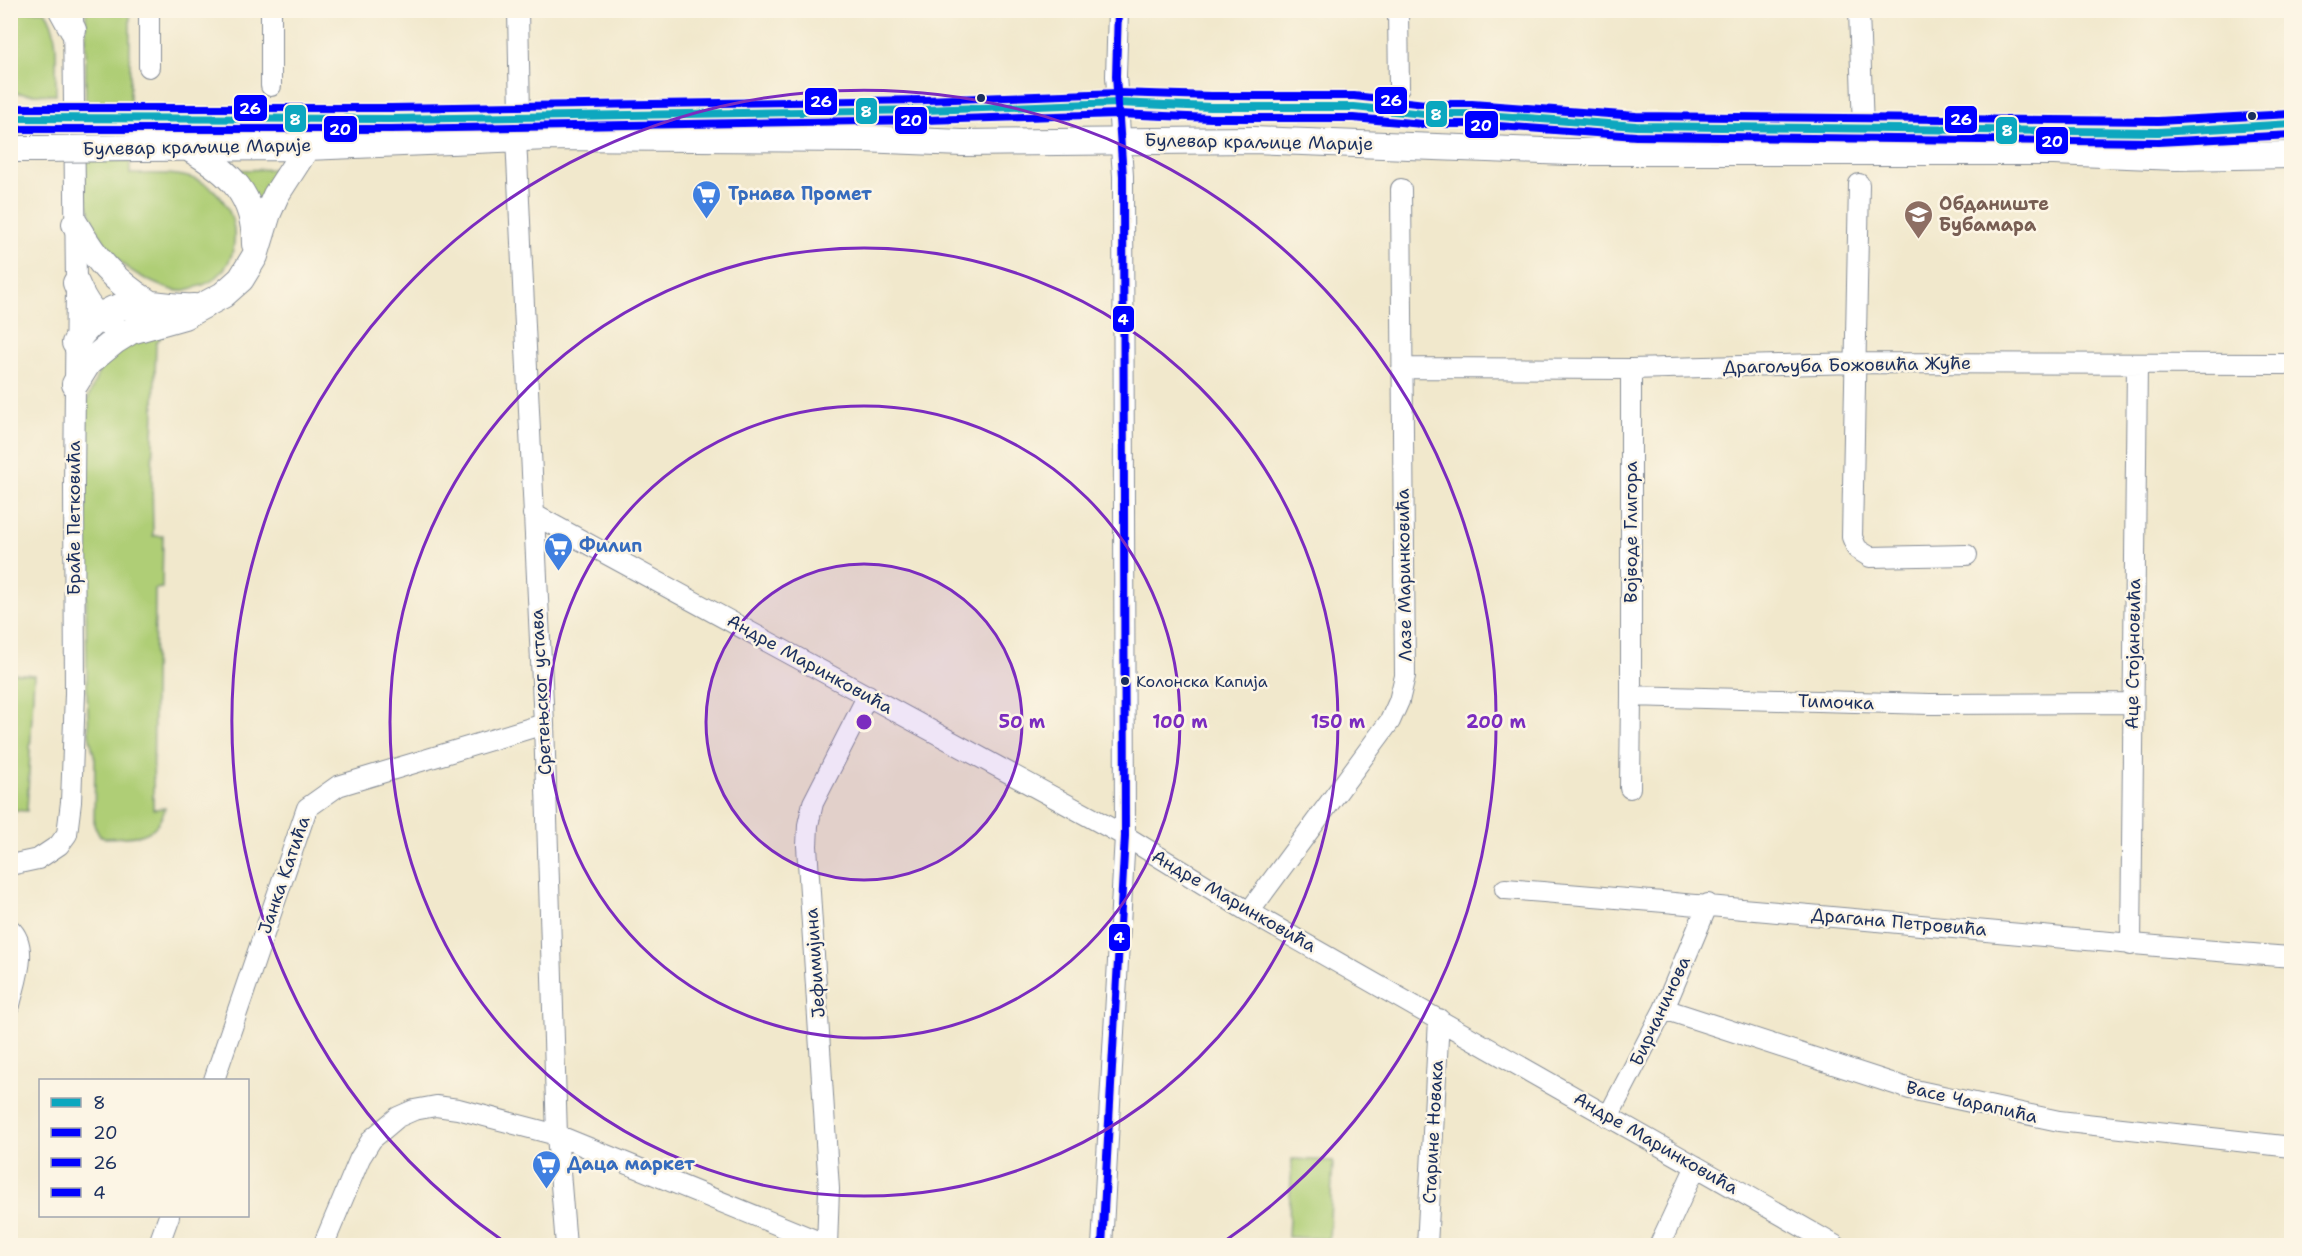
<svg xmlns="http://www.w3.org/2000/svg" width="2302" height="1256" font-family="'Shantell Sans',sans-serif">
  <rect width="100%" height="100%" fill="#fcf5e5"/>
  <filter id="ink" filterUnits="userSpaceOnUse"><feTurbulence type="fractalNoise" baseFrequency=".0167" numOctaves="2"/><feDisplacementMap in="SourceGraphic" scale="12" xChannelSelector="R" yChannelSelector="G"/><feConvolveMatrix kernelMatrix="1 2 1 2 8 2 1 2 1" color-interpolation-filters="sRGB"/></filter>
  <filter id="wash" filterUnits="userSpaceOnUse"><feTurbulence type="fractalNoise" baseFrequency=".008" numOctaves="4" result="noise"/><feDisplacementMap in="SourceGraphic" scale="24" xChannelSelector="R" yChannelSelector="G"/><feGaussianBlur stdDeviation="1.35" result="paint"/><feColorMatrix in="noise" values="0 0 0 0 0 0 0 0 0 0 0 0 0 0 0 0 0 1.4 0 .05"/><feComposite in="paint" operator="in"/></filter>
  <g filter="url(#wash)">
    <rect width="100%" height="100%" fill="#f1e8cc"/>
    <path fill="#afce76" stroke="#657e6a" stroke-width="1.5" d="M10 11H45C61 32 55 69 56 95L11 93Z
      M86 11H130V174C151 174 177 172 197 180 246 199 249 277 193 288 189 289 184 291 180 291 167 290 153 283 142 277 109 260 93 229 85 194Z
      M280 169 261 214 237 170Z
      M168 329 156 343 152 474 153 536H163L162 588 155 589 153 809 165 808C155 841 134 836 105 838L100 836 94 825 95 759 89 734 87 692 85 476 87 401 99 371 108 359 121 350 151 334Z
      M11 673 34 675 27 811 11 810Z
      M1292 1159 1333 1161 1329 1239 1288 1237Z"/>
  </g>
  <g filter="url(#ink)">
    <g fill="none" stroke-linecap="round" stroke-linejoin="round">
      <defs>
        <path id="minor" d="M518 10 520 116
          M1398 10 1399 87
          M1859 10 1863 130
          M149 67V10
          M271 86V10
          M516 138 544 724 557 1135 566 1246
          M1859 184 1852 537 1857 549 1870 557 1967 555
          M1402 368 1631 369 1856 363 2292 364
          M1631 369V696
          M533 514 1125 836 1249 912 1836 1246
          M1630 788 1631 696 1930 704 2132 703
          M10 865 38 859 59 845 67 834 71 802 75 693 74 486 76 283 73 16
          M1505 889C1768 909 2029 937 2292 957
          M1249 912 1390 721 1399 701 1405 676 1401 189
          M10 929C30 947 15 982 10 1005
          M2131 945 2137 364
          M1664 1009 1910 1089 2059 1121 2292 1147
          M214 1080 307 808 338 786 544 724
          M1608 1117 1664 1009 1708 904
          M158 1246 169 1216
          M323 1246 360 1158 372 1139 398 1117 414 1110 436 1106 458 1109 557 1135 827 1245
          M827 1246 829 1189 807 846 808 825 813 803 868 695
          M1102 1246 1125 836 1123 176 1116 76 1118 10
          M1427 1246 1439 1019
          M1659 1246 1696 1166"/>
        <path id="major" d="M62 10 73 30
          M10 118 36 119
          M139 119H391L925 110 1052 104 1118 103 1211 107H1354L1424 114H1471L1636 126 1863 130 2158 132 2292 124
          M140 148 307 147 548 137 861 139 963 143 1253 140 1568 152H2054L2176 157 2292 155
          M10 149H38
          M190 149C230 172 255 195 255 244
          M75 224C96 260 114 281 149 303
          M76 283C83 300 93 319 112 324
          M75 343C93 316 118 301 151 304 166 305 179 308 194 307
          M75 384 88 363 115 341 131 331 184 316 223 295 241 279 255 256 268 213 276 195 307 147"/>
      </defs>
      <use href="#minor" stroke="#868c95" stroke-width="22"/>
      <use href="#major" stroke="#868c95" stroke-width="28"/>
      <use href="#minor" stroke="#fff" stroke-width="20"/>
      <use href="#major" stroke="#fff" stroke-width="26"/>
      <defs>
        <path id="major-bridge" d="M36 119H139
          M38 149 140 148"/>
      </defs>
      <use href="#major-bridge" stroke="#868c95" stroke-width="28" stroke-linecap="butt"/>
      <use href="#major-bridge" stroke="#fff" stroke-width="26"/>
      <defs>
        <path id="bus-1" d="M10 118 391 119 925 110 1118 103 1211 107H1354L1424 114H1471L1636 126 2158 132 2292 124"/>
        <path id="bus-2" d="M10 129H391L925 120 1118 114 1211 118H1353L1423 124H1471L1636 136 2158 142 2292 135"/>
        <path id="bus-3" d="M10 108H391L925 100 1118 93 1211 96H1354L1425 104H1472L1636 116 2158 121 2291 114"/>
        <path id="bus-4" d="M1102 1246 1125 836 1123 176 1116 76 1118 10"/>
      </defs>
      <use href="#bus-1" stroke="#fcf5e5" stroke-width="12"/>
      <use href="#bus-2" stroke="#fcf5e5" stroke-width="12"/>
      <use href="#bus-3" stroke="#fcf5e5" stroke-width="12"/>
      <use href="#bus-4" stroke="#fcf5e5" stroke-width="12"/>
      <use href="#bus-1" stroke="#0ba7bf" stroke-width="8"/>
      <use href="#bus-2" stroke="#00f" stroke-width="8"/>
      <use href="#bus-3" stroke="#00f" stroke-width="8"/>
      <use href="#bus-4" stroke="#00f" stroke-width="8"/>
    </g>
  </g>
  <circle cx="864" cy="722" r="158" fill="#7b2cbf" fill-opacity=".12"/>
  <g fill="none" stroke="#7b2cbf" stroke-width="3">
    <circle cx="864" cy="722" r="158"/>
    <circle cx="864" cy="722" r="316"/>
    <circle cx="864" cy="722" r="474"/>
    <path d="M506 1243A632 632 0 1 1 1222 1243"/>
  </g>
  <defs>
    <symbol id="supermarket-pin" viewBox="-11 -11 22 30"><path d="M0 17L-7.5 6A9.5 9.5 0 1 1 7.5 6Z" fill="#3f7fe0" stroke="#fcf5e5"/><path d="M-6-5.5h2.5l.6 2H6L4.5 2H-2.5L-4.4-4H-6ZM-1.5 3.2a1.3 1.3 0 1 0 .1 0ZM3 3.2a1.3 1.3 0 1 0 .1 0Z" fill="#fff"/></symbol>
    <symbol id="school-pin" viewBox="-11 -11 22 30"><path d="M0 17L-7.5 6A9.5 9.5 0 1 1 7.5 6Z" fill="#8d6e63" stroke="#fcf5e5"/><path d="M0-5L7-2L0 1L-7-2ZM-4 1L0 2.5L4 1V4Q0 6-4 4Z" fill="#fff"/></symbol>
  </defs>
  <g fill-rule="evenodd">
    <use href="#supermarket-pin" x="690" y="178" width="33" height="45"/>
    <use href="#school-pin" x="1902" y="198" width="33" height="45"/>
    <use href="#supermarket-pin" x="542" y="530" width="33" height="45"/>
    <use href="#supermarket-pin" x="530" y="1148" width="33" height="45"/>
  </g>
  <g fill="#1b2f5e" stroke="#fcf5e5" stroke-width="2">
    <circle cx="981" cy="98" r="5"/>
    <circle cx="2252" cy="116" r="5"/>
    <circle cx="1125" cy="681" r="5"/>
  </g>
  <g text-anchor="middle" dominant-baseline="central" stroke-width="5" stroke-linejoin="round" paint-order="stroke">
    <g font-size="16" fill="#1b2f5e" stroke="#fcf5e5" text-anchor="start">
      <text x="1136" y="681">Колонска Капија</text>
    </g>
    <g font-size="18" fill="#1b2f5e" stroke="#fcf5e5">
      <text transform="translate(1259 142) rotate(1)">Булевар краљице Марије</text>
      <text transform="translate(197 147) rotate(-1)">Булевар краљице Марије</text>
      <text transform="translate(1847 365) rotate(-1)">Драгољуба Божовића Жуће</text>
      <text transform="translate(74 518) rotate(-90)">Браће Петковића</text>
      <text transform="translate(1631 532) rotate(-90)">Војводе Глигора</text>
      <text transform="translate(1404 575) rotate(-91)">Лазе Маринковића</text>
      <text transform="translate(2133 654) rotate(-89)">Аце Стојановића</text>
      <text transform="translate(810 664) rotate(29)">Андре Маринковића</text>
      <text transform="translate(541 692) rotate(-93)">Сретењског устава</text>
      <text transform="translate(1836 702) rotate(2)">Тимочка</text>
      <text transform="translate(284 875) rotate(-71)">Јанка Катића</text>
      <text transform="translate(1234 901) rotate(30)">Андре Маринковића</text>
      <text transform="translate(1899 922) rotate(5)">Драгана Петровића</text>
      <text transform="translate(815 963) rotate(-94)">Јефимијина</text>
      <text transform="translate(1660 1011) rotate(-65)">Бирчанинова</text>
      <text transform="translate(1972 1102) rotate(13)">Васе Чарапића</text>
      <text transform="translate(1433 1132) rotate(-87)">Старине Новака</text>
      <text transform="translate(1656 1143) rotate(30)">Андре Маринковића</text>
    </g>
    <g font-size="18" font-weight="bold" fill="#366cbe" stroke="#fcf5e5" text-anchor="start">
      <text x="728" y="194">Трнава Промет</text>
      <text x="579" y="546">Филип</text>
      <text x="567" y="1164">Даца маркет</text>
    </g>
    <g font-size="18" font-weight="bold" fill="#785e54" stroke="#fcf5e5" text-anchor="start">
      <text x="1939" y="204">Обданиште<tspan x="1939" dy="21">Бубамара</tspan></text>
    </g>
  </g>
  <circle cx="864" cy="722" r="9" fill="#7b2cbf" stroke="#fcf5e5" stroke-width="3"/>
  <g font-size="18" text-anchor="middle" font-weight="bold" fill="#7b2cbf" stroke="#fcf5e5" stroke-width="5" stroke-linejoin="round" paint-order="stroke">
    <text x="1022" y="728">50 m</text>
    <text x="1180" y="728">100 m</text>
    <text x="1338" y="728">150 m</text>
    <text x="1496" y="728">200 m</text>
  </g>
  <g stroke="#fcf5e5" stroke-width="2">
    <rect x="1374" y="86" width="34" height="29" rx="6" fill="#00f"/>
    <rect x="804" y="87" width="34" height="29" rx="6" fill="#00f"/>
    <rect x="233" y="94" width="35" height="28" rx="6" fill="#00f"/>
    <rect x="855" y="97" width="23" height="28" rx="6" fill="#0ba7bf"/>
    <rect x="1425" y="100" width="23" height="28" rx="6" fill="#0ba7bf"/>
    <rect x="284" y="104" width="23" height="29" rx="6" fill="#0ba7bf"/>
    <rect x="1944" y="105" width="34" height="29" rx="6" fill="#00f"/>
    <rect x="894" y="106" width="34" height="29" rx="6" fill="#00f"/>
    <rect x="1464" y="110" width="35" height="29" rx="6" fill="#00f"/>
    <rect x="323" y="115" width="35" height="28" rx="6" fill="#00f"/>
    <rect x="1995" y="116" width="23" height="29" rx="6" fill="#0ba7bf"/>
    <rect x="2035" y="126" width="34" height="29" rx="6" fill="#00f"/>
    <rect x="1112" y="305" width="23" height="28" rx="6" fill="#00f"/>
    <rect x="1108" y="923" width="23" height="29" rx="6" fill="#00f"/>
  </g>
  <g font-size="16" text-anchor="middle" font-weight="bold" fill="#fff">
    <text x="1391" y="106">26</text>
    <text x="821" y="107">26</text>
    <text x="250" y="114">26</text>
    <text x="866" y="117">8</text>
    <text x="1436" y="120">8</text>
    <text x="295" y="125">8</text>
    <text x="1961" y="125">26</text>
    <text x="911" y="126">20</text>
    <text x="1481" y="131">20</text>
    <text x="340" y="135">20</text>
    <text x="2007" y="136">8</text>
    <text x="2052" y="147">20</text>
    <text x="1123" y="325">4</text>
    <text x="1119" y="943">4</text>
  </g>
  <rect width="2302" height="1256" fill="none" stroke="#fcf5e5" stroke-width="36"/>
  <rect x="39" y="1079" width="210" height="138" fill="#fcf5e5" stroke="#a2a6af" stroke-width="1.5"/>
  <rect x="51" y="1098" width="30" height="9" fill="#0ba7bf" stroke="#a2a6af" stroke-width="1.5"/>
  <text x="93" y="1109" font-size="18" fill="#1b2f5e">8</text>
  <rect x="51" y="1128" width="30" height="9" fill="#0000ff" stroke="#a2a6af" stroke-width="1.5"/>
  <text x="93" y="1139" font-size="18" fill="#1b2f5e">20</text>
  <rect x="51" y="1158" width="30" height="9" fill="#0000ff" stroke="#a2a6af" stroke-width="1.5"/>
  <text x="93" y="1169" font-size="18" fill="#1b2f5e">26</text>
  <rect x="51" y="1188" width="30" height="9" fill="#0000ff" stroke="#a2a6af" stroke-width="1.5"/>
  <text x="93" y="1199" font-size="18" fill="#1b2f5e">4</text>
</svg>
